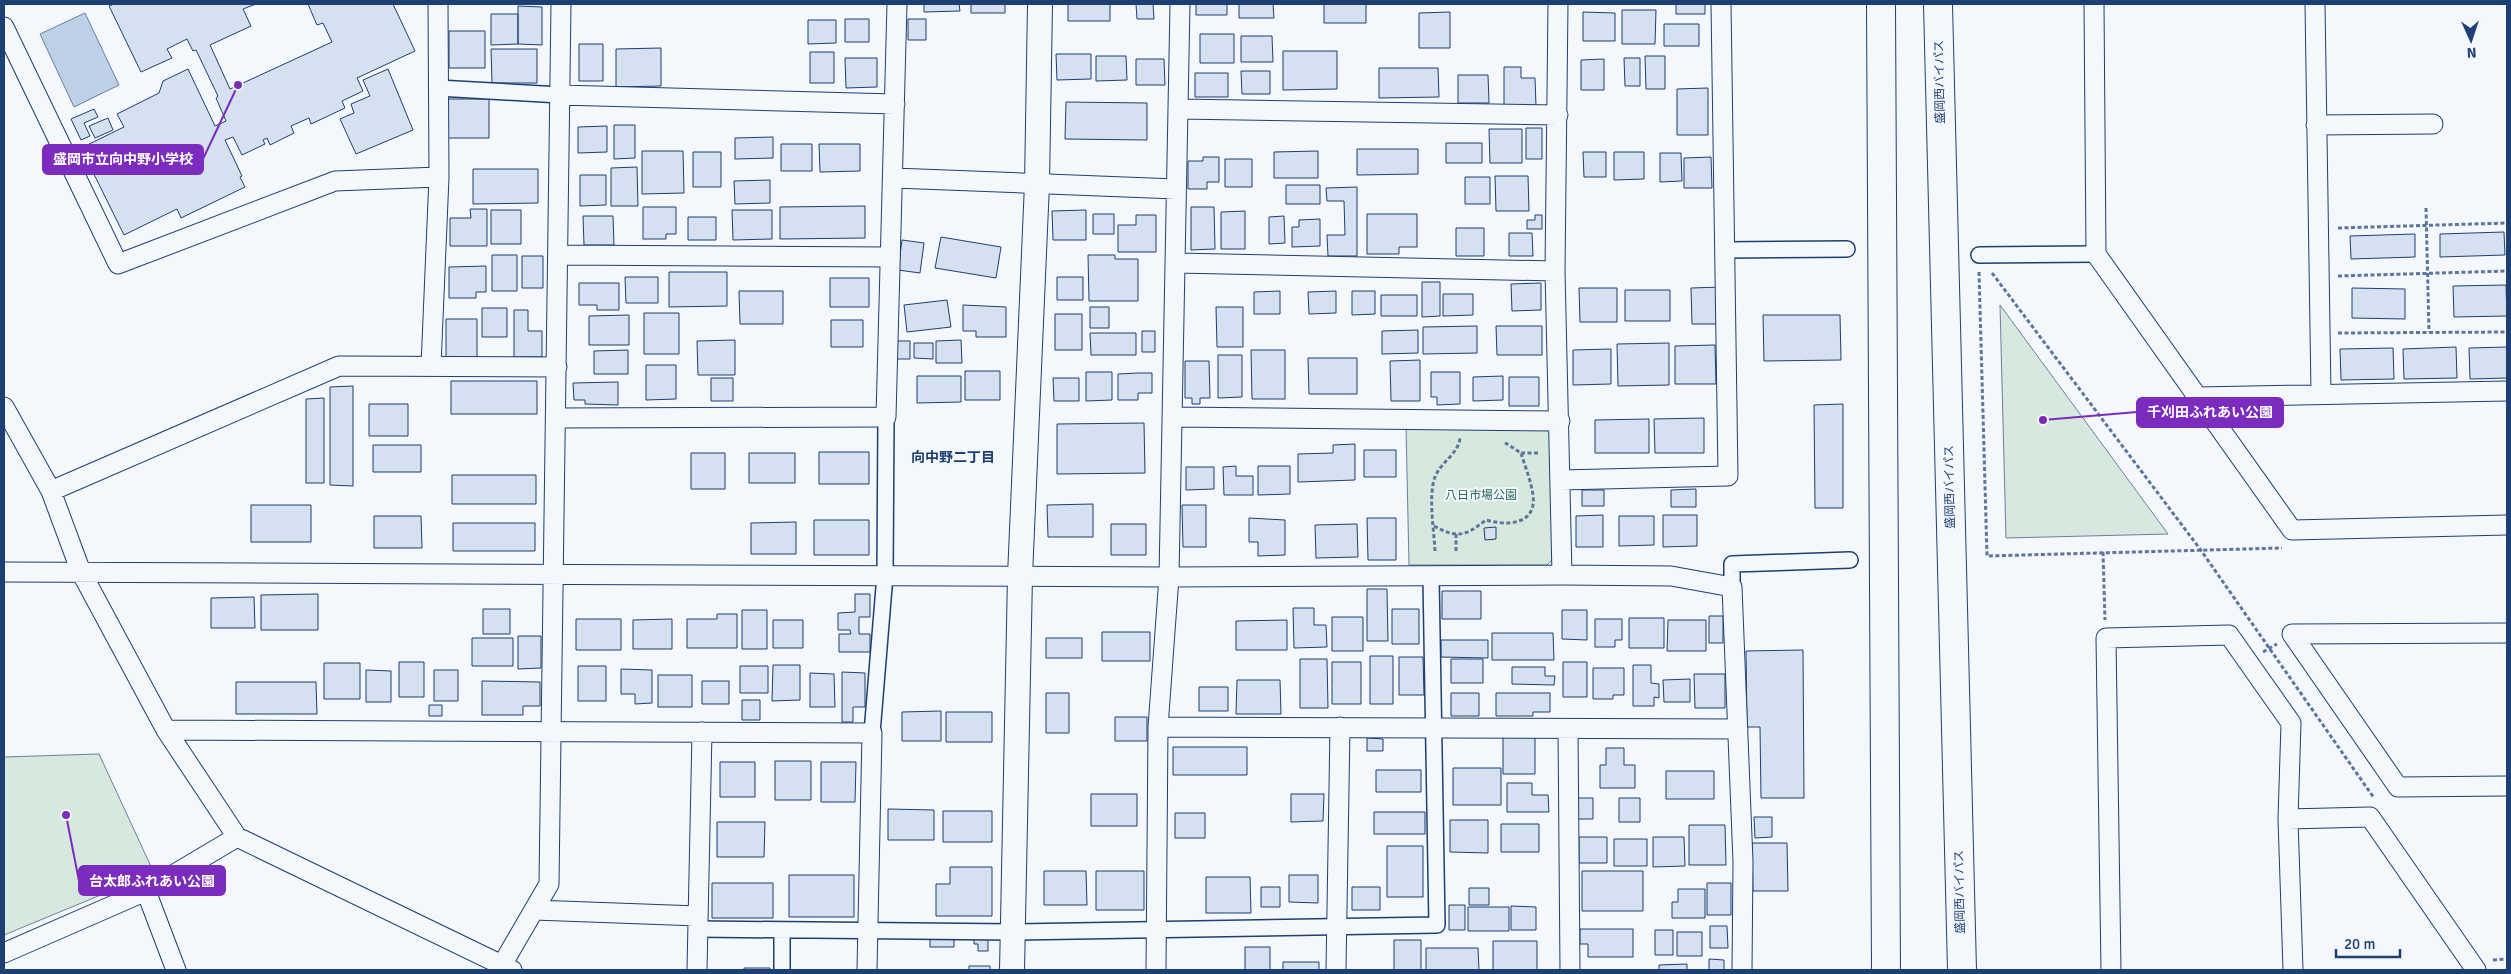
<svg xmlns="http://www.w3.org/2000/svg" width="2511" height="974" font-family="Signika,'Noto Sans JP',sans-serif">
  <rect width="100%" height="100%" fill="#f4f7fb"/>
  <path fill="#d7e8df" stroke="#687fa3" d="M2000 305 2168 534 2006 538Z
    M1406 426 1552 430 1556 556 1547 565H1409Z
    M99 754 154 873 4 935V757Z"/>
  <path fill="#bed0e5" stroke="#687fa3" d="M85 13 119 85 74 107 40 34Z"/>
  <path fill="#d5e0f0" stroke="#1d3f73" d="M114 4H256L243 9 251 26 210 45 230 89 332 42 323 23 317 25 308 4H393L415 51 357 78 363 91 342 101 345 108 311 124 309 118 291 126 294 133 270 145 267 138 263 140 265 144 242 155 233 137 225 140 242 176 240 177 245 187 181 218 177 209 124 235 81 148 124 127 117 114 159 93 163 81 188 69 215 126 226 121 216 98 218 96 196 50 193 51 187 39 167 49 172 58 141 72 109 6Z
    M924 4H959L960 11 924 12Z
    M971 4H1005V13H971Z
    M1068 4H1110V21H1068Z
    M1136 4H1153L1154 19H1137Z
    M1196 4H1227V15H1196Z
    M1239 4H1273L1274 18H1239Z
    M1324 4H1366V23H1324Z
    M1676 4H1705V14H1676Z
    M518 6 542 7V45L518 44Z
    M1622 10H1656L1655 44H1622Z
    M1450 12V48H1419V13Z
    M1583 12 1615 13V41H1583Z
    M491 14H518V44L491 45Z
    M845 19H869V42H845Z
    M908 19H926V40H908Z
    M808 20H836V43L808 44Z
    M1664 24H1699V46H1664Z
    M449 31H485V68H449Z
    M1200 34H1234V63H1200Z
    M1241 36H1272L1273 62H1241Z
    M579 44H603V81H579Z
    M661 48V86L616 87V49Z
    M491 49H537V83H492Z
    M1283 51H1337V89L1283 90Z
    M810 52H834V83H810Z
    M1056 54H1091V79L1057 80Z
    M1096 56H1126L1127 80 1096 81Z
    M1645 56H1665V89H1646Z
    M845 58H877V87L846 88Z
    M1624 58H1640V86H1625Z
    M1136 59H1164L1165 85H1136Z
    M1604 59V90H1581V60Z
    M1504 67H1521V78H1535L1536 106H1504Z
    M1379 68H1438L1439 97 1379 98Z
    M388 69 413 130 356 154 340 119 354 113 351 104 370 96 363 80Z
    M1241 71H1270V94H1242Z
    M1195 73H1228V97H1195Z
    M1458 75H1488L1489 103H1458Z
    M1708 88V135H1677V89Z
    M447 99H489V138H447Z
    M1066 102 1147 103V140L1065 139Z
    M94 109 98 117 84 123 90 136 81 140 71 119Z
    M108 118 113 130 95 138 89 126Z
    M614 125H635V158L614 159Z
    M607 126V152L578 153V127Z
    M1526 128H1542V159H1526Z
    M1489 129H1522V163H1490Z
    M773 137V158L735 159V138Z
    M1446 143H1482V163H1446Z
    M781 144H812V171H781Z
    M819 144H860V171L820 172Z
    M1357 149H1418V174L1357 175Z
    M642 151H683L684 193 642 194Z
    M1318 151V178H1274V152Z
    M693 152H721V187H693Z
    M1583 152H1606V177H1584Z
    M1614 152H1644V179L1614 180Z
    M1660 153H1681L1682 181 1660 182Z
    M1203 157H1219V182H1207V189H1188V161H1203Z
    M1711 157 1712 188H1684V158Z
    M1225 159H1252V187H1225Z
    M637 167 638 206H611V168Z
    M473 169H538V203L473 204Z
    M580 175H606V205L580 206Z
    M1495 176H1528L1529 211H1496Z
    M1465 177H1490V204H1465Z
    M770 180V203L735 204 734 181Z
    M1286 185H1320V204H1286Z
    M1357 187V256H1328L1327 235H1345L1344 201H1327L1326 188Z
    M865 206V238L780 239V207Z
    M643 207H676V234H666V239H643Z
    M1191 207H1214L1215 249 1191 250Z
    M470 209H487V246H450V218H471Z
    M491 210H521V244H491Z
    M732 210H772V239L733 240Z
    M1086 210V240H1053L1052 211Z
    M1245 211V249H1221V212Z
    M1093 214H1114V234H1093Z
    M1367 214H1417V247H1399V254H1367Z
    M1136 215H1156V252H1118V225H1136Z
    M1535 215H1542V229H1527V220H1535Z
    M583 216H613L614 245H584Z
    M1284 216 1285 243 1269 244V217Z
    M688 217H716V240H688Z
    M1320 219V246L1292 247V227H1299V220Z
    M1456 228H1484V256H1456Z
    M2504 232 2505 255 2440 257V234Z
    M1509 233H1532L1533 256H1509Z
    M2415 234V257L2351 259 2350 236Z
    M941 237 1001 247 996 278 935 268Z
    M902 240 924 243 920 273 898 270Z
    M492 255H517V291H492Z
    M1088 255H1115V259H1138V301H1089Z
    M522 256H543V288H522Z
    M486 266V292H476V298H449V267Z
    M669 272H727V306L669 307Z
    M625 277H658V303H626Z
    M1057 277H1083V300H1057Z
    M830 278H869V307H830Z
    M1422 282H1440V316L1422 317Z
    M579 283H619V310H597V305H579Z
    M1541 283V310L1512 311 1511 284Z
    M2506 285 2507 316 2454 317 2453 286Z
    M1723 287 1724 324H1692L1691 288Z
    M1579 288H1617V322H1580Z
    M2352 288 2405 289V319L2352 318Z
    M1625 290H1670V321H1625Z
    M739 291H783V324H740Z
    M1280 291V314H1254V292Z
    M1336 291V313L1309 314 1308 292Z
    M1352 291H1375V314L1352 315Z
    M1443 294H1473V315L1443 316Z
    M1381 295H1417V316H1381Z
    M947 300 951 327 907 332 904 305Z
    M963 305 1006 307V337H976V331H963Z
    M1090 307H1109V328H1090Z
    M1216 307H1243V347H1217Z
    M482 308H507V337H482Z
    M514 310H528V331H542V357H514Z
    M644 313H679V354H644Z
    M1055 314H1082V350H1055Z
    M629 315V345H589V316Z
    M1763 315H1840L1841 360 1764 361Z
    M446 319H477V358H446Z
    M831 320H863V347H831Z
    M1477 326V353L1423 354V327Z
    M1496 326H1542V355H1497Z
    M1418 330V353L1382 354V331Z
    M1142 331H1155V352H1142Z
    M1090 333H1136V355H1091Z
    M735 340V375H698L697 341Z
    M961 340 962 363H936V341Z
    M896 341H910V359H896Z
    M914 343H933V359L914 358Z
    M1669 343V385L1618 386 1617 344Z
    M1715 345 1716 384H1675V346Z
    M2456 347 2457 378 2404 379 2403 349Z
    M2507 347V378L2470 379 2469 348Z
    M2393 348 2394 379 2341 380 2340 349Z
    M1611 349V384L1573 385V350Z
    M628 350V374H594V351Z
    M1251 350H1285V399H1252Z
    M1218 355H1242V397L1218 398Z
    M1308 358H1357V394H1309Z
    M1420 360V401H1391L1390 361Z
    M1185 361H1209L1210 398H1200V404H1192V398H1185Z
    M646 365H676V399L646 400Z
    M965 371H1000V400H965Z
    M1086 372H1112V400L1086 401Z
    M1431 372H1460V404L1437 405V397H1431Z
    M1138 373H1152V393H1138V400H1118V374Z
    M917 376H961V402L917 403Z
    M1503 376V400L1473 401V377Z
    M1509 377H1539V406H1509Z
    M711 378H733V401H711Z
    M1053 378H1079V401H1054Z
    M451 381H537V414H451Z
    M618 382V405L585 404V400H574L573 383Z
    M353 386V486L330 485V387Z
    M324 398V483H306V399Z
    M369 404H408V436H369Z
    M1843 404V508H1815L1814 405Z
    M1704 418V453H1655L1654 419Z
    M1649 419V453H1595V420Z
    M1144 423 1145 473 1057 474V424Z
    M1355 444V480L1298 482V454L1333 453V445Z
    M373 445H421V472H373Z
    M1364 450H1396V477H1364Z
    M819 452H869V484H819Z
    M691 453H725V489H691Z
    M749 453H795V483H749Z
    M1236 466V476H1253V495H1224L1223 467Z
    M1258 466H1290V494L1258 495Z
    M1186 467H1214V489L1186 490Z
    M452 475H536V504H452Z
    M1696 489V507H1671V490Z
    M1582 490H1604V506H1582Z
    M1093 504V537H1048L1047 505Z
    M251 505H311V542H251Z
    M1182 505H1206V547H1183Z
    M1603 515V547H1576V516Z
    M1663 515H1697V546L1663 547Z
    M374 516H421L422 548H374Z
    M1619 516H1654V545L1619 546Z
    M1249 518 1285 520V555L1258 556V542H1249Z
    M1367 518H1396V560H1368Z
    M814 520H869V555H814Z
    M796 522V554H751V523Z
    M453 523H535V551H453Z
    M1111 524H1146V555H1111Z
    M1357 524 1358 557 1316 558 1315 525Z
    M1496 527V539L1485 540 1484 528Z
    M1367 589H1387L1388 641H1367Z
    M1442 591H1481V619H1442Z
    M318 594V630H261V595Z
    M855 594H870V617H859V634H870V652H839V634H851L850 630H838V613L855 612Z
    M254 597 255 628H211V598Z
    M1293 608H1314V625H1326L1327 647 1294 648Z
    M483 609H510V634H483Z
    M1392 609H1419V644H1392Z
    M742 610H767V649H742Z
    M1562 610H1587V640L1562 639Z
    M717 614H737V648H687V619H717Z
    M1709 616H1723V643H1709Z
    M1332 617H1363V651H1332Z
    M1629 618H1664V648H1629Z
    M576 619H621V650H576Z
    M672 619V649H633V620Z
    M1595 619H1622V640H1615V647H1595Z
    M773 620H803V648H773Z
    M1287 620V650H1236V621Z
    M1668 620H1706V651H1667Z
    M1102 632H1150V661H1102Z
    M1492 633H1553L1554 660H1492Z
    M518 636H541V668L518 669Z
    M472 638H513V666H472Z
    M1046 638H1082V658H1046Z
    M1441 640H1488V658L1441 657Z
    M1803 650 1804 798H1761L1760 727H1747L1746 651Z
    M1370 656H1393V704H1370Z
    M1399 657H1423L1424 695H1399Z
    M1300 659H1327L1328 708H1300Z
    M1451 659H1483V683H1451Z
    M399 662H424V697H399Z
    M1332 662H1361V704H1332Z
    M1563 662H1587V697H1563Z
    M324 663H360V699H324Z
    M773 665H800V700L772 701Z
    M1633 665H1651V683L1659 684V698L1654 697V706H1633Z
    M578 666H606V701H578Z
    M740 666H768V693H740Z
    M1512 667H1545V676H1555L1554 685 1512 684Z
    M1593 668H1624V695H1613V699H1593Z
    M621 669 652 670V703L635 704V694H621Z
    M366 670 391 671V702H366Z
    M434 670H458V701H434Z
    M842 672 865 673V707H853V722H842Z
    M810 673 834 674 835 707H810Z
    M1694 674H1725V708H1695Z
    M658 675H692V707H658Z
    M1690 679V702H1664L1663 680Z
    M1237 680H1280L1281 714H1236Z
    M482 681 540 682V706H523V715H482Z
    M702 681H729V704H702Z
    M236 682H316L317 714H236Z
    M1199 687H1228V711H1199Z
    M1046 693H1069V733H1046Z
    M1451 693H1479V716H1451Z
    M1496 693H1550V712H1533V716H1496Z
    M742 700H760V720H742Z
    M429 705H442V716H429Z
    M941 711V741H902V712Z
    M946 712H992V742H946Z
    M1115 717H1147V741H1115Z
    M1535 735V774H1503V736Z
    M1367 738 1383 739V751H1367Z
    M1173 747H1247V775H1173Z
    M1606 748H1624V765H1635V788H1600V765H1606Z
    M775 761H811V800H775Z
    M720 762H755V797H720Z
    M821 762H856L855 802H821Z
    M1453 768H1501V805H1453Z
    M1376 770H1421V792H1376Z
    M1666 771H1714V799H1666Z
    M1507 783H1532V795H1548L1549 812H1507Z
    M1091 794H1137V826H1091Z
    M1291 794H1324L1323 821 1291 822Z
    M1576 798H1593V819H1576Z
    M1619 798H1640V822H1619Z
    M888 809 934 810V840H888Z
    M943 811H992V842H943Z
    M1374 812H1425V834H1374Z
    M1175 813H1205V838H1175Z
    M1754 817H1772V837L1755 838Z
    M1450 820H1488V853L1450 852Z
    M717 822H765L764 857H717Z
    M1501 824H1539V852H1501Z
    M1689 825H1725L1726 865H1689Z
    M1579 837H1607V863H1579Z
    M1653 837H1684L1685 866 1653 867Z
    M1614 839H1647V866H1614Z
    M1752 843H1787L1788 891H1753Z
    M1387 846H1423V897H1387Z
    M950 867H992V916H936V884H950Z
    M1044 871H1086L1087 905H1044Z
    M1096 871H1144V910H1096Z
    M1582 871H1643V911H1582Z
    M789 875H854V917H789Z
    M1289 875H1318V903L1289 902Z
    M1206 877H1250L1251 913H1206Z
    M712 883H773V918H712Z
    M1707 883H1731V915H1707Z
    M1261 887H1280V907H1261Z
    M1352 887H1380V910H1352Z
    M1469 888H1489V905H1469Z
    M1678 889H1705V918H1672V902H1678Z
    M1449 905H1465V930H1449Z
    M1511 906 1536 907V930H1511Z
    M1468 907H1509V931H1468Z
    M1710 926H1727L1728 948H1710Z
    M1580 929H1633V957H1588V944H1580Z
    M1655 930H1673V955H1655Z
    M1677 932H1702V956H1677Z
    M930 936H954V947H930Z
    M974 936H988V951H978V944H974Z
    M1394 940H1421V970H1394Z
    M1493 941H1537V970H1493Z
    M1245 947H1270V970H1245Z
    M1426 948H1478L1479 970H1426Z
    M1709 959 1724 960V970H1709Z
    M1283 962H1319V970H1283Z
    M1687 964V970H1659V965Z
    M969 966H990V970H969Z
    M744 968H770V970H744Z"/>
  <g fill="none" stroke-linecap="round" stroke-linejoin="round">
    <defs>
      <path id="pedestrian" d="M438 88 560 95
        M1724 250 1847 249
        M1979 255 2096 254
        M1732 587V564L1850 560
        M872 733 885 575 886 417
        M698 929 1013 932 1437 925 1431 577
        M782 970V930"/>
      <path id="minor" d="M1558 4 1555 271 1562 575
        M2094 4 2096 254 2292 530 2507 525
        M2315 4 2321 394
        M4 27 118 264 335 181 439 177
        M560 95 895 104
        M1179 109 1558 115
        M2316 125 2433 124
        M894 178 1176 189
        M559 255 889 257
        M1176 263 1555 271
        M431 366 439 177 438 4
        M2198 397 2507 391
        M4 407 51 491 81 572 166 730 237 837 512 970
        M1173 417 1560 421
        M556 418 886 417C889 279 894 142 897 4
        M1561 480 1728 476 1721 4
        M51 491 339 366 557 367
        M4 572 1169 577 1562 575 1671 576 1732 587 1743 862 1742 970
        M2507 633 2292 634 2398 787 2507 786
        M1158 727 1738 729
        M1568 729 1570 970
        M166 730 872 733 867 970
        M2288 819 2370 817 2476 970
        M146 891 176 970
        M534 910 698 916
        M4 953 146 891 237 837
        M502 965 549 884 561 4
        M697 970 702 732
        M1156 970 1158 727 1169 577 1180 4
        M1336 970 1340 727
        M2111 970 2106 638 2229 635 2291 723 2288 819 2293 970"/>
      <path id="tertiary" d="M1012 970 1020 576 1037 184 1040 4"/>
      <path id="trunk" d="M1881 4 1886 970
        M1938 4 1962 970"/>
    </defs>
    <use href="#pedestrian" stroke="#1d3f73" stroke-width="18"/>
    <use href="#minor" stroke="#1d3f73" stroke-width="21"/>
    <use href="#tertiary" stroke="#1d3f73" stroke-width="26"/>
    <use href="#trunk" stroke="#1d3f73" stroke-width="30"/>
    <path stroke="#5e769c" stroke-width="3" stroke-dasharray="4 2.5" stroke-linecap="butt" d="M2426 208 2429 332
      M2338 228 2507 223
      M1979 272 1987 556 2282 548
      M1992 273 2200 549 2374 798
      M2338 276 2507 271
      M2338 333 2507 332
      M1521 453H1540
      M1434 526C1458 539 1465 536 1486 520 1507 526 1537 525 1533 495 1531 481 1525 466 1521 453L1504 442
      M1456 534V551
      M1435 551C1434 530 1428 496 1435 477 1440 463 1459 453 1460 438
      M2103 552 2105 620
      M2263 652 2277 644
      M2493 960 2507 959"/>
    <use href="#pedestrian" stroke="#f4f7fb" stroke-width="15"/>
    <use href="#minor" stroke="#f4f7fb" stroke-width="19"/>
    <use href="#tertiary" stroke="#f4f7fb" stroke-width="24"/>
    <use href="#trunk" stroke="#f4f7fb" stroke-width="28"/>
  </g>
  <g text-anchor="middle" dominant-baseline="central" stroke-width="4" stroke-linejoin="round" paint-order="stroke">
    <g font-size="12" fill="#1d3f73" stroke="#f4f7fb">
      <text transform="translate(1940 82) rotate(-91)">盛岡西バイパス</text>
      <text transform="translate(1950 487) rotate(-91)">盛岡西バイパス</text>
      <text transform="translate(1960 892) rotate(-91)">盛岡西バイパス</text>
    </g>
    <g font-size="12" fill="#2c6c60" stroke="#f4f7fb">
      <text x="1481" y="495">八日市場公園</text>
    </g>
    <g font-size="14" font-weight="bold" fill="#1d3f73" stroke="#f4f7fb">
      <text x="953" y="457">向中野二丁目</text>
    </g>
  </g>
  <path fill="none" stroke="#7b2cbf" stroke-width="2" d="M238 85L203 159M2043 420L2137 412M66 815L79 881"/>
  <g fill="#7b2cbf" stroke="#f4f7fb" stroke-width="2">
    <circle cx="238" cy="85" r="5"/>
    <circle cx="2043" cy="420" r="5"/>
    <circle cx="66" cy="815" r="5"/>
  </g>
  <g fill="#7b2cbf" stroke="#7b2cbf" stroke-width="2">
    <rect x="43" y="145" width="160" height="29" rx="5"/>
    <rect x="2137" y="398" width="146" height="29" rx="5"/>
    <rect x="79" y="866" width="146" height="29" rx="5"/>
  </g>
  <g font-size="14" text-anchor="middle" font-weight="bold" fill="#fff">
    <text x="123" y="164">盛岡市立向中野小学校</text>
    <text x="2210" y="417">千刈田ふれあい公園</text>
    <text x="152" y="886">台太郎ふれあい公園</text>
  </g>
  <rect width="2511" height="974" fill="none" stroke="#1d3f73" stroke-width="10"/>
  <g transform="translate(2471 40) rotate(177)" stroke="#f4f7fb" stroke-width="4" paint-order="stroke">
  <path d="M0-4L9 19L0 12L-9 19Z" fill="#1d3f73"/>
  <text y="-8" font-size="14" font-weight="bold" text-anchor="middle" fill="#1d3f73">N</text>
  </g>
  <path d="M2336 949v8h64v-8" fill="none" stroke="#1d3f73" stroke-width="2.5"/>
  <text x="2344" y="949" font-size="15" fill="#1d3f73" stroke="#f4f7fb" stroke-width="4" paint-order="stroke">20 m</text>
</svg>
